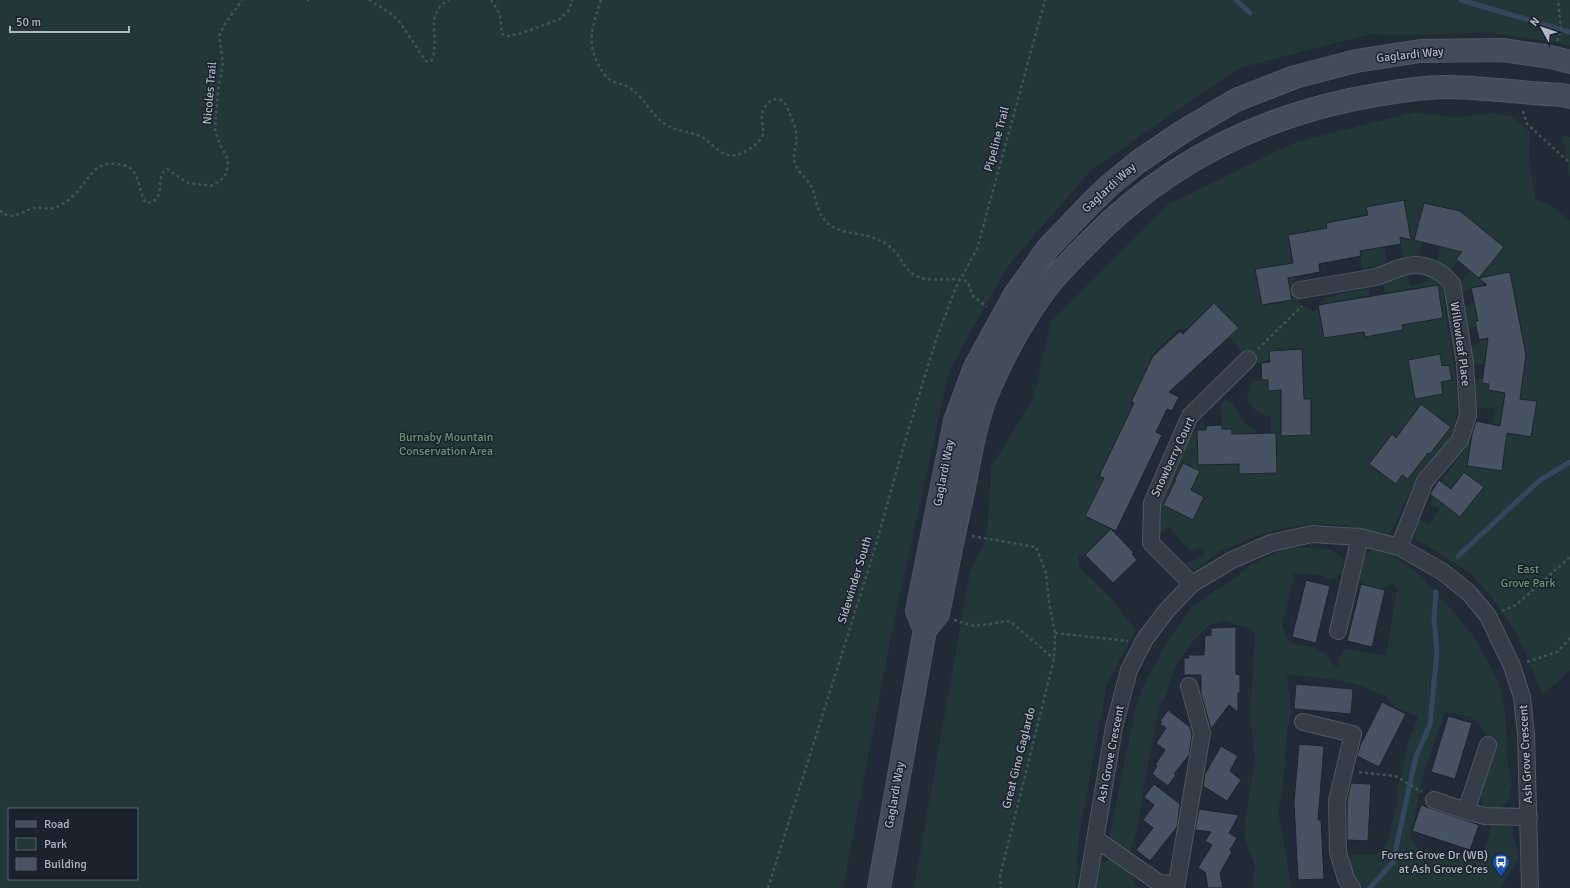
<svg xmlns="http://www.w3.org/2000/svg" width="1570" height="888" font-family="Signika,sans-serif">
  <rect width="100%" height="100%" fill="#212b38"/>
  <path fill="#233739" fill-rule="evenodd" d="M0 0H1570V45L1486 32 1416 35 1370 34 1239 68 1091 170 1007 267 949 371 892 631 843 888H0ZM9 809H137V879H9Z
    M1415 112 1455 118 1492 113 1511 116 1530 132 1529 156 1535 199 1547 203 1570 221V670L1543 695 1517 634 1491 596 1469 572 1414 538 1417 518 1430 525 1439 509 1430 504 1433 496 1460 517 1484 487 1464 472 1451 489 1441 482 1471 440 1474 421 1492 424 1495 409 1475 407 1470 379 1482 378 1484 364 1471 363 1469 348 1471 346 1479 343 1476 327 1465 328 1463 308 1474 302 1471 288 1464 293 1461 292 1459 284 1476 265 1474 264 1469 270 1457 261 1450 270 1437 262 1440 247 1424 243 1421 245 1419 256 1405 259 1401 244 1385 247 1386 263 1364 269 1362 266 1358 241 1370 239 1365 215 1327 223 1328 229 1288 235 1299 304 1309 308 1313 311 1318 309V305L1326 297 1369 288 1370 295 1385 293 1384 284 1400 277 1407 276 1410 286 1428 282 1429 275 1439 280 1443 287C1444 301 1446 316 1448 330 1453 361 1465 411 1450 439L1412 487 1395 525 1388 534 1342 525 1318 524 1294 526 1261 534 1221 551 1195 570 1183 564 1200 558 1205 554V551L1202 548H1197L1190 551 1169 527 1159 534 1155 519 1190 439 1202 421 1206 426 1222 425 1221 407 1225 400 1232 403 1243 421 1258 433H1271V417L1256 411 1247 400 1252 381 1262 380 1261 363H1255L1242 353 1229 337 1238 328 1215 303 1187 329H1179L1150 357 1176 381 1147 369 1131 402 1132 408 1100 475 1108 480 1085 516 1110 529 1081 558 1078 554 1079 567 1113 600 1136 631 1107 684 1079 836 1075 888H914L970 572 987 537 991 467 1033 399 1052 321 1169 204 1294 143Z
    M1562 136 1570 137V177Z
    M1288 547 1330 549 1343 558V573L1331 580 1318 574H1294L1282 624 1287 639 1293 644 1316 648 1328 656 1332 664 1338 667 1340 655 1346 649 1385 656C1391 634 1393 611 1397 588L1392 583 1380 591 1370 589 1358 579 1362 558 1372 549H1383L1417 573 1452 610 1475 638 1498 681 1505 711 1508 769 1512 785 1507 803 1496 810C1485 807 1481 805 1479 793L1493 745 1480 725 1471 717 1445 712 1424 771 1410 838 1420 851 1429 849 1435 854 1456 855 1477 858 1484 851 1493 823 1500 820 1512 827 1518 858 1502 887 1499 888H1358L1339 873 1352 855 1378 854 1388 842 1398 799 1396 789 1401 777 1408 743 1418 718 1414 715 1395 707 1385 695C1375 693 1371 689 1362 686 1338 679 1311 676 1287 675L1291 712 1287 731 1283 787 1278 811 1291 886 1293 888H1252L1255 867 1244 835 1255 755 1250 718 1255 634 1248 628 1224 621 1209 625 1192 642 1175 666 1165 698 1160 704 1144 784 1138 827 1131 849 1128 852 1109 839 1134 716 1141 690 1167 642 1191 608 1236 577 1252 564Z
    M1110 859 1131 874 1138 888H1092L1091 881 1101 863Z"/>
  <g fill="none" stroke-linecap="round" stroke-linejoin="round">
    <path stroke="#34475f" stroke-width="5" d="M1236 0 1250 13
      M1461 0 1570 32
      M1458 556 1540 480 1570 462
      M1370 888 1393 862 1416 756 1430 725 1437 651 1434 619 1436 592"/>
  </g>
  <path fill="#475262" stroke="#1c242f" d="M1404 200 1411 240 1400 237 1401 244 1360 251 1361 256 1319 264 1320 272 1288 278 1292 300 1262 305 1255 269 1293 263 1288 235 1327 228 1326 223 1368 215 1366 207Z
    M1424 203 1460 211 1504 247 1479 278 1510 272 1526 355 1520 399 1537 401 1531 437 1507 433 1502 471 1467 466 1472 434 1476 421 1500 426 1505 393 1488 390 1489 384 1482 383 1488 338 1479 340 1475 321H1478L1471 288 1487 285 1456 259 1462 252 1414 240Z
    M1438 285 1443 318 1402 325 1403 330 1365 337 1364 332 1324 338 1318 305Z
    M1214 303 1239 328 1169 392 1179 397 1172 411 1167 409 1156 432 1162 435 1116 531 1085 516 1104 478 1099 476 1134 403 1131 402 1153 356 1180 331 1183 334Z
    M1302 349 1304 399H1311V435L1281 436V390L1268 391V380H1262L1261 363 1270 362 1269 351Z
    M1440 354 1442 366 1449 365 1452 380 1441 382 1443 394 1415 399 1408 360Z
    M1421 404 1451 427 1430 454 1428 453 1408 479 1402 475 1396 484 1369 464 1392 434 1396 438Z
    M1222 425V429H1232V434L1276 433 1277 473 1239 474V464L1198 465 1197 430H1206V426Z
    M1183 463 1200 471 1191 490 1204 497 1193 520 1163 505 1176 480 1175 479Z
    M1464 472 1484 487 1460 517 1430 494 1439 480 1451 489Z
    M1111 529 1134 553 1132 554 1137 560 1113 583 1085 555Z
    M1306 580 1330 586 1316 643 1292 637Z
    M1361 584 1385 590 1372 647 1347 641Z
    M1236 627V674L1240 675V693H1238V712L1229 705 1211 729 1201 694V675H1184V658H1189L1188 655H1204L1205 636 1211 635V628Z
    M1296 684 1353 689 1351 714 1294 709Z
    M1382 702 1406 714 1379 767 1357 756 1360 746Z
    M1168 710 1190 727 1192 734 1189 755 1174 774 1176 775 1168 786 1152 774 1157 766 1155 765 1165 750 1156 743 1166 728 1160 724 1162 722 1160 721Z
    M1448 716 1472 723 1455 779 1431 772Z
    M1299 744 1324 746 1318 820H1321L1324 879 1298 880 1294 802Z
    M1221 746 1238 756 1230 771 1241 780 1227 801 1203 786 1205 774Z
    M1351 783 1371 784 1368 841 1347 840V802Z
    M1154 784 1180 804 1177 827 1150 861 1136 850 1153 828 1143 820 1154 805 1144 797Z
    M1421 805 1479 825 1470 850 1412 831Z
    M1199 809 1239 815 1229 833 1237 838 1230 850 1232 852 1220 873 1223 888H1208L1205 872 1198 868 1212 845 1205 841 1211 832 1195 830Z"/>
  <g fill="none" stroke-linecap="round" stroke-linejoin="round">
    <defs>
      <path id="street" d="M1300 290C1324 286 1347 282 1371 278 1382 276 1392 270 1403 267 1421 261 1441 269 1452 284L1465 363 1468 415 1460 440 1425 481 1399 547
        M1192 584 1151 543 1152 503 1190 416 1248 359
        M1338 631 1360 537
        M1303 722 1353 734 1337 801 1338 852 1346 879 1352 888
        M1488 745 1466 811 1485 816 1529 817
        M1434 800 1466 811
        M1096 839 1159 883 1176 884
        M1087 888 1114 727 1129 670 1145 639 1167 610 1192 584 1232 560 1271 543 1312 534 1360 537 1399 547 1443 572 1469 593 1488 616 1512 666 1522 697 1526 734 1530 888
        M1176 888 1202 733 1189 686"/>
      <path id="secondary" d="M925 630 917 611 955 421 975 367 1014 296 1048 248 1090 204 1111 184 1138 162 1182 132 1236 100 1295 77 1356 61 1420 51 1502 50 1551 57 1570 62
        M879 888 925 630 938 614C946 572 955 529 964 487 970 457 975 425 986 396 1001 361 1019 326 1042 294 1054 277 1070 261 1085 246 1158 170 1247 122 1350 100 1380 94 1411 88 1442 87 1482 87 1522 93 1563 95L1570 97"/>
    </defs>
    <use href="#street" stroke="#4f5863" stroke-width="18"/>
    <use href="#secondary" stroke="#4f5863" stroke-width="24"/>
    <path stroke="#405456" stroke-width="2.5" stroke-dasharray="3 3" stroke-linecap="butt" d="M307 0H309
      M369 0 389 12 399 21 426 61H431C442 41 422 14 449 0
      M491 0 500 14 502 34 508 36 522 33 560 19 569 10 572 0
      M601 0C595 18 588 36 594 54 596 61 601 71 606 76 613 84 622 83 630 88 644 97 652 116 665 124 675 131 688 131 700 136 712 142 722 159 737 155 746 152 761 143 763 134 764 128 761 121 762 115 763 107 771 96 781 100 785 102 788 108 789 112 794 124 798 132 796 145 795 150 793 156 794 160 796 171 806 177 811 186 816 196 816 209 823 218 836 236 860 231 879 240 883 242 889 245 892 249 902 257 904 270 916 276 933 284 952 275 968 282L972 295 987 307
      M1557 41 1561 30 1558 0
      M1523 111 1527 124 1570 163
      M0 210C10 221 19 214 30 209 39 205 49 212 59 206 77 197 82 183 95 170 103 162 121 162 130 168 140 175 139 194 146 203 169 201 153 176 167 169L188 183 211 186 220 181 226 174 228 164 226 155 220 145 215 130 218 90 223 63 219 36 225 24 242 0
      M1258 349 1302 306
      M972 536 1036 547 1046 573 1049 602 1055 633 1054 659 1000 876 1001 888
      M1502 611 1516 605 1570 557
      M954 620 974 626 1010 621 1054 659
      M1055 633 1128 641
      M1527 662 1557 652 1570 638
      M1359 772 1395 776 1422 792
      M768 888 873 555 908 431 936 340 956 287 977 249 1045 0"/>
    <use href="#street" stroke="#343d48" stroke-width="16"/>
    <use href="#secondary" stroke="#424c5b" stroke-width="22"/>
  </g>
  <defs>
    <symbol id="bus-pin" viewBox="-11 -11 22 30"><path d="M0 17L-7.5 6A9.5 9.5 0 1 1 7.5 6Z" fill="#1a4fb4" stroke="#1a222d"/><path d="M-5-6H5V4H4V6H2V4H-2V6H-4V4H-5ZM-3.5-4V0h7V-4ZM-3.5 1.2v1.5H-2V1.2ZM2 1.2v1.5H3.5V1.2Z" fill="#fff"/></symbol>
  </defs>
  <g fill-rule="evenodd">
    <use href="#bus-pin" x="1491" y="852" width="20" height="27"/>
  </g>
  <g text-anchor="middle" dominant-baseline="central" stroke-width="3" stroke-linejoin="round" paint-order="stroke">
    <g font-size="12" fill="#afb8c5" stroke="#1a222d">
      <text transform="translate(1410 55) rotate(-6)">Gaglardi Way</text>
      <text transform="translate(210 93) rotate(-85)">Nicoles Trail</text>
      <text transform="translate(997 139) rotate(-75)">Pipeline Trail</text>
      <text transform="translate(1109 188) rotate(-42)">Gaglardi Way</text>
      <text transform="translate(1460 344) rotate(82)">Willowleaf Place</text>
      <text transform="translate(1173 457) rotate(-65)">Snowberry Court</text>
      <text transform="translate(944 473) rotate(-79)">Gaglardi Way</text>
      <text transform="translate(855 580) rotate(-73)">Sidewinder South</text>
      <text transform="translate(1111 754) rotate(-79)">Ash Grove Crescent</text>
      <text transform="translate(1526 754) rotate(-93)">Ash Grove Crescent</text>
      <text transform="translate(1019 758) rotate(-76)">Great Gino Gaglardo</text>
      <text transform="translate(895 795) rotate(-80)">Gaglardi Way</text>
    </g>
    <g font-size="12" fill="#669570" stroke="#1a222d">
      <text x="446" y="437">Burnaby Mountain<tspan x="446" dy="14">Conservation Area</tspan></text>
      <text x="1528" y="569">East<tspan x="1528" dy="14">Grove Park</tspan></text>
    </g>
    <g font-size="12" fill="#afb8c5" stroke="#1a222d" text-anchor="end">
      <text x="1488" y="855">Forest Grove Dr (WB)<tspan x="1488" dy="14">at Ash Grove Cres</tspan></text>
    </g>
  </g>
  <rect x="8" y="808" width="130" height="72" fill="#1a222d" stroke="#565e6a"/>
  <rect x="16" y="821" width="20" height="6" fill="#424c5b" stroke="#565e6a"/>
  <text x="44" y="828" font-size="12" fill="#afb8c5">Road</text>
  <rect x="16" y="838" width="20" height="12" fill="#233739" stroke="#565e6a"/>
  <text x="44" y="848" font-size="12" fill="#afb8c5">Park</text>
  <rect x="16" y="858" width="20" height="12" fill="#475262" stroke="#565e6a"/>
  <text x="44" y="868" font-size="12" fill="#afb8c5">Building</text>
  <g transform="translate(1542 28) rotate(310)" stroke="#1a222d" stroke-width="3" paint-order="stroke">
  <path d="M0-3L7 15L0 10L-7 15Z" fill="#afb8c5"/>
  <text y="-6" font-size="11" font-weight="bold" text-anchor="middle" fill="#afb8c5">N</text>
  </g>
  <path d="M10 26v6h119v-6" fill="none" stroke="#afb8c5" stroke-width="2"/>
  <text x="16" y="26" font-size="12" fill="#afb8c5" stroke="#1a222d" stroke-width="3" paint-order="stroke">50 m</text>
</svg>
